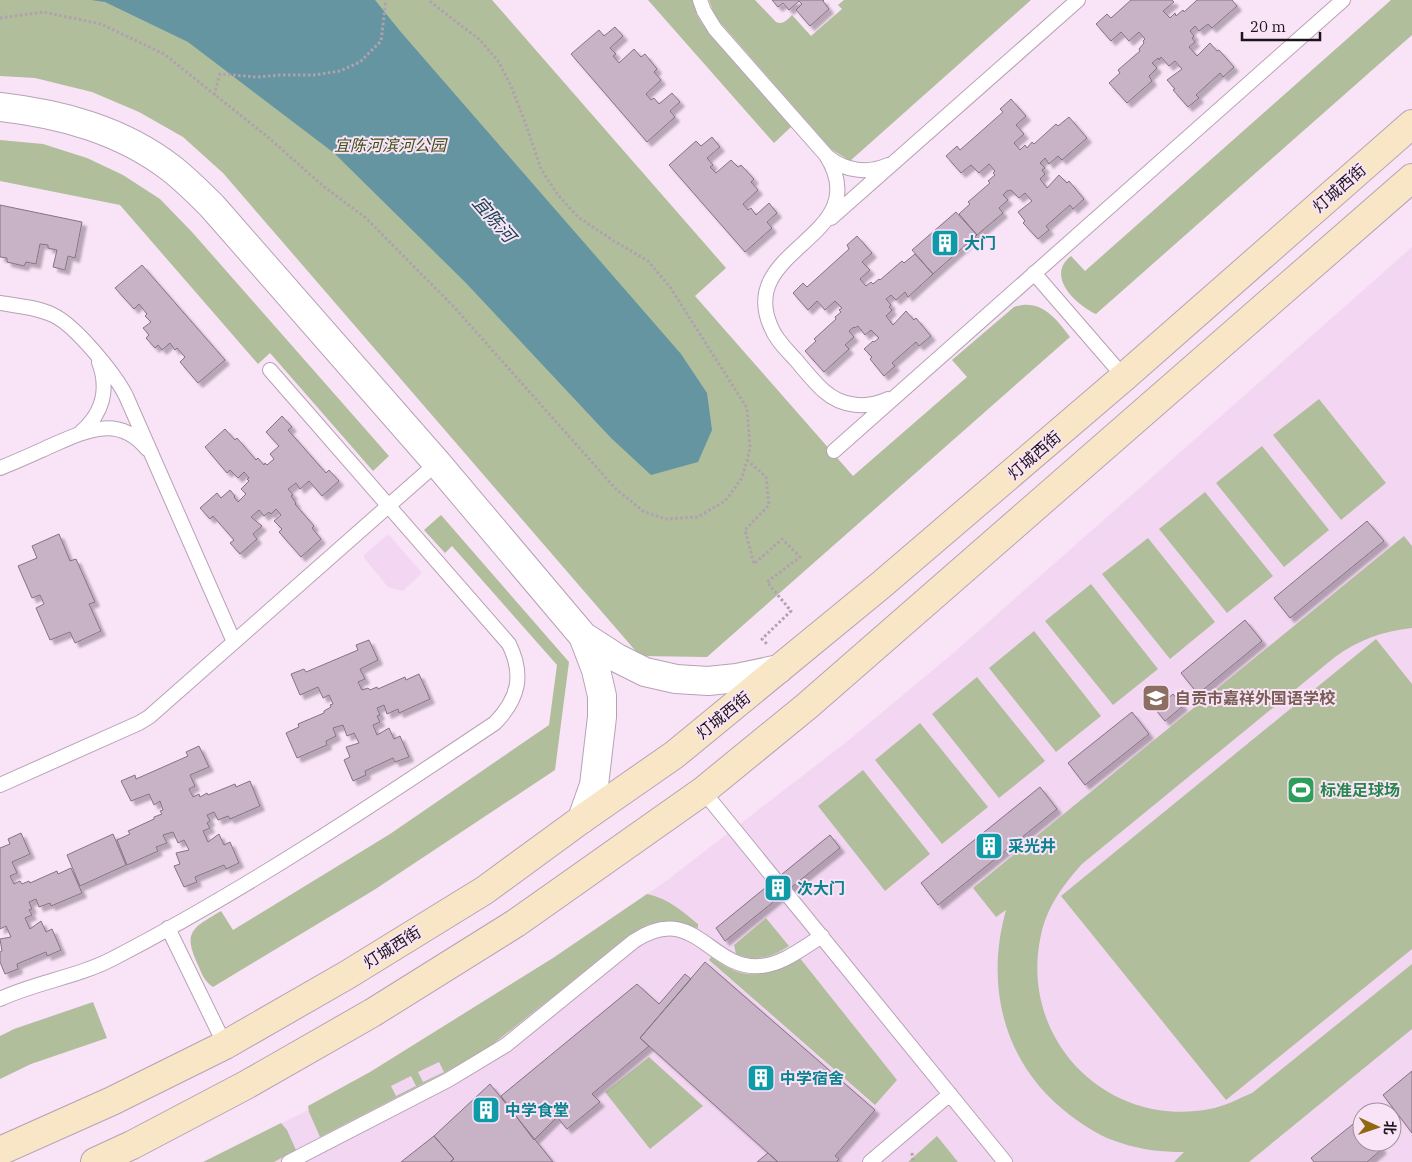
<svg xmlns="http://www.w3.org/2000/svg" width="1412" height="1162" font-family="'IBM Plex Serif','Noto Sans SC',serif">
  <defs>
    <filter id="shadow"><feDropShadow dx="4.5" dy="4.5" stdDeviation="1" flood-color="#0004"/></filter>
  </defs>
  <rect width="100%" height="100%" fill="#f9e3f7"/>
  <path fill="#f3d7f2" fill-rule="evenodd" d="M1412 247V1162H204L320 1104 553 958 612 919 670 878 849 740 950 656ZM1362 1112H1392V1142H1362Z
    M387 535 390 536 422 573 403 591 388 587 364 558V555Z"/>
  <path fill="#b0be9c" fill-rule="evenodd" d="M0 0H492L726 268 695 296 853 476 967 377 952 360 1014 307C1040 298 1056 318 1070 337L707 657 640 656 223 173 183 137 139 112 92 92 35 78 0 76Z
    M648 0H693L697 15 703 25 791 127 774 143Z
    M709 0H755L776 22C783 25 787 20 792 15L811 36 842 9 838 5 844 0H1031L850 161 831 149 718 20 713 11Z
    M1391 0H1412V35L1096 314C1076 305 1045 276 1071 256L1085 271Z
    M0 140 43 144 87 158 123 175 160 199 192 232 389 456 373 471 270 353 258 364 120 205 0 181Z
    M1319 399 1386 483 1341 520 1273 435Z
    M1262 446 1329 530 1284 567 1216 483Z
    M1205 492 1273 576 1227 613 1159 529Z
    M441 515 569 662 555 770 374 890 213 987C204 981 202 974 198 965 182 931 193 928 221 911L233 930 390 834 549 725 557 665 452 546 445 553 424 530Z
    M1404 536 1412 546V628C1383 631 1358 640 1335 657L1082 864C1063 885 1047 907 1041 935 1018 1038 1106 1129 1210 1109 1225 1106 1238 1099 1252 1093L1412 964V1029L1249 1162H1174L1184 1152C1162 1152 1142 1150 1121 1143 1103 1138 1086 1127 1071 1116 1005 1067 984 988 1006 910L996 917 973 888Z
    M1148 538 1215 622 1170 659 1102 574Z
    M1091 584 1158 669 1113 705 1045 621Z
    M1034 631 1101 716 1056 752 989 668Z
    M1376 639 1412 684V949L1226 1100 1061 896Z
    M977 677 1045 761 999 798 932 714Z
    M920 723 988 807 942 844 875 760Z
    M863 770 930 854 885 891 818 806Z
    M647 894C668 898 683 912 698 924V928L673 922H661L647 925 629 935 560 991 488 1048 444 1073 320 1137 309 1112 308 1106 370 1072 553 958ZM439 1062 444 1072 423 1082 418 1072ZM411 1076 416 1086 396 1096 391 1086Z
    M766 918 789 946C770 958 757 962 736 954L734 945Z
    M711 957C717 961 724 966 731 969 754 981 779 971 799 957L897 1080 875 1105 709 960Z
    M93 1002 107 1038 31 1064 0 1079V1036L14 1029Z
    M649 1057 703 1106 650 1149 605 1092Z
    M281 1123 287 1130 296 1150 274 1162H203Z
    M937 1136 958 1162H908Z"/>
  <path fill="#6495a1" d="M91 0H375L400 31 681 354 707 393 712 430 698 462 651 475 611 438 466 283 334 153 188 42 105 2Z"/>
  <path fill="#c7b2c6" stroke="#857284" filter="url(#shadow)" d="M772 0H824L823 1 829 9 810 26 796 10 802 4 799 1 789 10 783 3 778 7Z
    M1131 0H1172L1174 2 1163 11 1170 18 1175 13 1176 16 1183 10 1184 12 1197 0H1232L1237 6 1212 28 1208 24 1199 31 1195 26 1190 31 1194 36 1192 38 1195 42 1189 47 1197 56 1210 43 1217 51 1219 50 1234 67 1223 77 1220 73 1196 95 1199 98 1188 107 1173 90 1175 89 1167 80 1182 69 1175 61 1169 66 1161 57 1159 60 1158 58 1152 63 1157 68 1149 76 1152 81 1127 103 1109 83 1120 73 1118 70 1140 51 1139 49 1144 43 1143 41 1145 39 1139 32 1129 41 1121 32 1111 41 1096 24 1107 14 1111 18Z
    M615 27 623 36 610 48 616 54 613 56 619 63 634 49 641 57 645 54 657 69 654 72 661 80 646 94 651 100 654 98 659 104 672 93 680 102 670 111 675 117 647 142 571 54 599 30 604 36Z
    M1011 99 1026 116 1016 125 1024 134 1014 143 1020 150 1025 145 1027 148 1032 142 1034 144 1056 124 1058 126 1069 117 1087 138 1062 160 1058 156 1049 164 1045 158 1040 163 1045 168 1042 170 1045 174 1040 179 1047 188 1059 175 1067 183 1069 181 1084 199 1073 209 1070 205 1046 226 1049 230 1038 239 1023 223 1025 221 1018 212 1032 201 1025 193 1019 198 1011 190 1009 191 1008 190 1003 195 1008 200 999 208 1003 213 977 235 959 214 970 204 968 202 990 183 988 181 995 175 993 173 995 171 989 164 979 173 971 165 961 173 946 156 957 146 960 150 1003 112 1000 109Z
    M712 137 720 147 707 158 713 165 710 167 716 173 731 160 738 167 741 165 754 179 751 182 758 190 743 204 748 210 751 208 756 215 769 203 777 213 767 222 772 228 745 252 669 165 696 141 701 146Z
    M0 205 82 222 75 258 68 256 65 270 53 267 57 250 48 248V245L40 244 36 264 26 262 24 266 7 262V258L0 257Z
    M956 212 977 235 933 274 912 250Z
    M857 236 872 253 862 262 870 270 860 279 866 286 871 282 873 284 879 279 880 280 902 261 904 263 915 254 933 274 908 297 905 292 896 300 891 295 886 299 891 305 889 307 892 310 886 316 893 325 906 311 914 320 916 318 931 336 919 346 916 342 892 363 895 366 884 376 870 359 872 357 864 349 873 341 874 342 879 338 871 330 865 335 858 326 855 328 854 327 849 331 854 337 845 345 849 349 824 372 805 351 816 341 814 339 836 319 835 317 841 312 839 310 842 308 835 301 825 310 817 301 808 310 793 293 803 283 807 287 849 249 847 245Z
    M142 265 225 360 198 383 180 362 185 357 177 348 175 350 170 343 162 350 158 345 155 348 146 338 149 335 143 328 151 322 145 316 147 314 139 304 134 309 115 288Z
    M282 416 292 427 288 430 326 473 329 470 339 481 322 496 309 481 300 489 296 483 288 489 293 495 291 496 296 503 295 504 314 526 312 528 321 539 301 557 279 532 282 529 274 521 281 515 276 509 271 514 269 512 264 516 259 510 251 517 262 526 253 534 257 539 240 554 230 543 234 540 213 516 210 519 200 508 217 493 221 498 230 490 235 496 234 497 238 502 246 494 241 489 249 481 247 479 249 478 244 472 238 478 230 470 227 473 205 447 225 429 235 440 237 438 256 460 258 458 264 465 265 463 267 465 274 459 270 454 279 446 266 432Z
    M1367 521 1384 541 1290 618 1274 598Z
    M59 534 70 561 76 559 95 602 89 604 101 631 75 643 70 632 50 640 36 608 44 604 40 595 32 598 18 566 37 558 32 546Z
    M1245 620 1262 641 1198 694 1181 673Z
    M369 640 378 660 360 669 365 679 358 682 362 690 368 688 370 690 377 687 378 689 405 677 406 680 419 674 430 699 399 713 398 709 387 714 384 705 377 708 380 715 377 716 380 722 373 725 377 735 389 728 394 739 400 736 409 757 395 762 393 758 365 771 366 775 353 781 344 760 350 757 346 747 359 743 354 733 347 736 343 725 333 728 336 736 326 741 327 745 297 758 286 733 299 727 298 724 324 713V711L331 707 330 705 333 704 329 695 323 698 318 687 300 695 291 674 304 669 306 672 358 650 356 645Z
    M1173 694 1183 706 1165 721 1155 709Z
    M1132 712 1149 734 1085 785 1068 763Z
    M199 746 209 767 190 775 195 786 189 789 193 797 199 794 200 797 207 793 208 795 235 784 236 787 250 781 260 806 230 819 228 816 218 820 214 812 207 815 210 821 207 823 210 828 203 831 208 842 219 834 224 845 230 842 239 863 226 869 224 865 195 877 197 882 184 887 174 866 180 864 176 853 189 850 184 840 178 843 173 832 163 835 167 843 156 847 158 851 127 865 117 840 130 834 128 831 154 819V817L162 814 160 811 163 810 160 801 154 805 149 794 131 801 121 781 135 775 136 779 188 756 186 752Z
    M1040 787 1057 809 938 905 921 883Z
    M21 833 30 854 12 862 17 873 10 876 14 884 20 881 22 884 29 881 30 883 57 871 58 874 71 868 82 893 51 906 50 903 39 907 36 899 29 902 32 909 29 910 32 915 25 918 30 929 41 921 46 932 52 929 61 950 47 956 46 952 17 964 18 969 5 974 0 962V952L2 951 0 939 11 937 6 926 0 929V848L10 844 8 839Z
    M113 834 126 865 80 886 67 855Z
    M830 835 840 848 725 941 716 928Z
    M705 962 875 1110 835 1156 839 1159 836 1162H778L640 1038Z
    M685 974 691 979 640 1038 649 1046 592 1094 600 1102 567 1129 557 1117 534 1140 501 1096 637 984 659 1004Z
    M1412 1071V1133L1383 1095Z
    M490 1084 553 1162H450L454 1159 434 1136Z
    M1358 1120 1362 1124V1142H1376L1382 1149 1367 1162H1314L1311 1158Z
    M434 1136 454 1159 450 1162H401Z
    M768 1153 778 1162H757Z"/>
  <g fill="none" stroke-linecap="round" stroke-linejoin="round">
    <defs>
      <path id="lane" d="M700 0 704 11 715 29 826 155C878 238 735 247 771 327 776 340 787 350 796 360 805 371 814 382 824 391 842 407 867 409 888 399
        M828 157C845 171 868 174 888 165
        M831 218 1078 0
        M1034 273 1124 377
        M0 303C17 306 37 307 53 315 75 325 115 374 126 396L234 642
        M81 432C103 413 109 389 99 362
        M834 451 1343 0
        M0 468C18 461 35 453 53 445 85 431 119 414 147 449
        M0 785 139 723 149 717 437 463
        M703 791 1005 1162
        M168 928 225 1045
        M0 999C36 982 78 977 114 958 247 889 371 806 495 723 519 698 524 675 509 644L270 370
        M289 1162 448 1080 506 1045 634 941C695 901 709 970 760 966 782 965 804 947 822 936
        M870 1162 950 1094"/>
      <path id="street" d="M0 107C61 114 122 130 172 169 186 180 199 193 212 206L437 463 583 636 617 658 645 672 676 679 708 681 737 678 779 669
        M582 819 594 785 602 717V696L596 670 583 636"/>
      <path id="secondary" d="M0 1151 112 1101 225 1045 347 975 485 890 582 819 674 755 881 585 1124 377 1412 124
        M95 1162 132 1145 246 1085 372 1013 516 923 703 791 807 706 1412 178"/>
    </defs>
    <use href="#lane" stroke="#b7a2b5" stroke-width="16"/>
    <use href="#street" stroke="#b7a2b5" stroke-width="30"/>
    <use href="#secondary" stroke="#b7a2b5" stroke-width="30"/>
    <path stroke="#b1a0b0" stroke-width="3" stroke-dasharray="2.5 2.5" stroke-linecap="butt" d="M0 18 44 12 101 24 164 54 269 138 323 186 366 218 454 307 615 488 643 511 665 519 698 517 725 501 742 478 747 460 750 448 747 408 670 287 648 261 614 241 578 217 558 195 541 169 525 122 511 86 498 61 480 40 428 0
      M214 95 220 74 257 77 281 75H314L340 71 360 62 381 41 386 0
      M747 460 766 477 769 505 745 530 754 564 782 539 800 557 767 582 791 611 762 639 767 644
      M912 1153 913 1162"/>
    <use href="#lane" stroke="#fff" stroke-width="14"/>
    <use href="#street" stroke="#fff" stroke-width="28"/>
    <use href="#secondary" stroke="#f8e6c7" stroke-width="28"/>
  </g>
  <defs>
    <symbol id="building-square" viewBox="-11 -11 22 22"><rect x="-9" y="-9" width="18" height="18" rx="4" fill="#0f9aa8" stroke="#f9e3f7"/><path d="M-4-6H4V6H1V3H-1V6H-4ZM-2.5-4.3h1.7v1.8h-1.7ZM.8-4.3h1.7v1.8H.8ZM-2.5-1h1.7V.8h-1.7ZM.8-1h1.7V.8H.8Z" fill="#fff"/></symbol>
    <symbol id="school-square" viewBox="-11 -11 22 22"><rect x="-9" y="-9" width="18" height="18" rx="4" fill="#8d6e63" stroke="#f9e3f7"/><path d="M0-5L7-2L0 1L-7-2ZM-4 1L0 2.5L4 1V4Q0 6-4 4Z" fill="#fff"/></symbol>
    <symbol id="stadium-square" viewBox="-11 -11 22 22"><rect x="-9" y="-9" width="18" height="18" rx="4" fill="#2e9e5b" stroke="#f9e3f7"/><path d="M0-5a6.5 5 0 1 0 0 10a6.5 5 0 1 0 0-10ZM-3.5-1.8h7v3.6h-7Z" fill="#fff"/></symbol>
  </defs>
  <g fill-rule="evenodd">
    <use href="#building-square" x="929" y="227" width="32" height="32"/>
    <use href="#school-square" x="1140" y="682" width="32" height="32"/>
    <use href="#stadium-square" x="1285" y="774" width="32" height="32"/>
    <use href="#building-square" x="973" y="830" width="32" height="32"/>
    <use href="#building-square" x="762" y="872" width="32" height="32"/>
    <use href="#building-square" x="745" y="1062" width="32" height="32"/>
    <use href="#building-square" x="470" y="1094" width="32" height="32"/>
  </g>
  <g text-anchor="middle" dominant-baseline="central" stroke-width="4" stroke-linejoin="round" paint-order="stroke">
    <g font-size="16" font-style="italic" fill="#3c4f16" stroke="#f9e3f7">
      <text x="390" y="145">宜陈河滨河公园</text>
    </g>
    <g font-size="16" fill="#1c141c" stroke="#f9e3f7">
      <text transform="translate(1339 188) rotate(-41)">灯城西街</text>
      <text transform="translate(1034 455) rotate(-41)">灯城西街</text>
      <text transform="translate(723 715) rotate(-39)">灯城西街</text>
      <text transform="translate(392 947) rotate(-32)">灯城西街</text>
    </g>
    <g font-size="16" font-weight="bold" fill="#0d838f" stroke="#f9e3f7" text-anchor="start">
      <text x="964" y="243">大门</text>
      <text x="1008" y="846">采光井</text>
      <text x="797" y="888">次大门</text>
      <text x="780" y="1078">中学宿舍</text>
      <text x="505" y="1110">中学食堂</text>
    </g>
    <g font-size="16" font-weight="bold" fill="#785e54" stroke="#f9e3f7" text-anchor="start">
      <text x="1175" y="698">自贡市嘉祥外国语学校</text>
    </g>
    <g font-size="16" font-weight="bold" fill="#27864d" stroke="#f9e3f7" text-anchor="start">
      <text x="1320" y="790">标准足球场</text>
    </g>
    <g font-size="18" font-style="italic" fill="#17444e" stroke="#f9e3f7">
      <text transform="translate(494 219) rotate(49)">宜陈河</text>
    </g>
  </g>
  <g transform="translate(1377 1127) rotate(93)"><circle r="24" fill="#f9e3f7" stroke="#a1909f"/>
  <path d="M0-4L9 19L0 12L-9 19Z" fill="#90690f"/>
  <text y="-8" font-size="14" font-weight="bold" text-anchor="middle" fill="#1c141c">北</text>
  </g>
  <path d="M1242 32v8h78v-8" fill="none" stroke="#1c141c" stroke-width="2.5"/>
  <text x="1250" y="32" font-size="15" fill="#1c141c" stroke="#f9e3f7" stroke-width="4" paint-order="stroke">20 m</text>
</svg>
